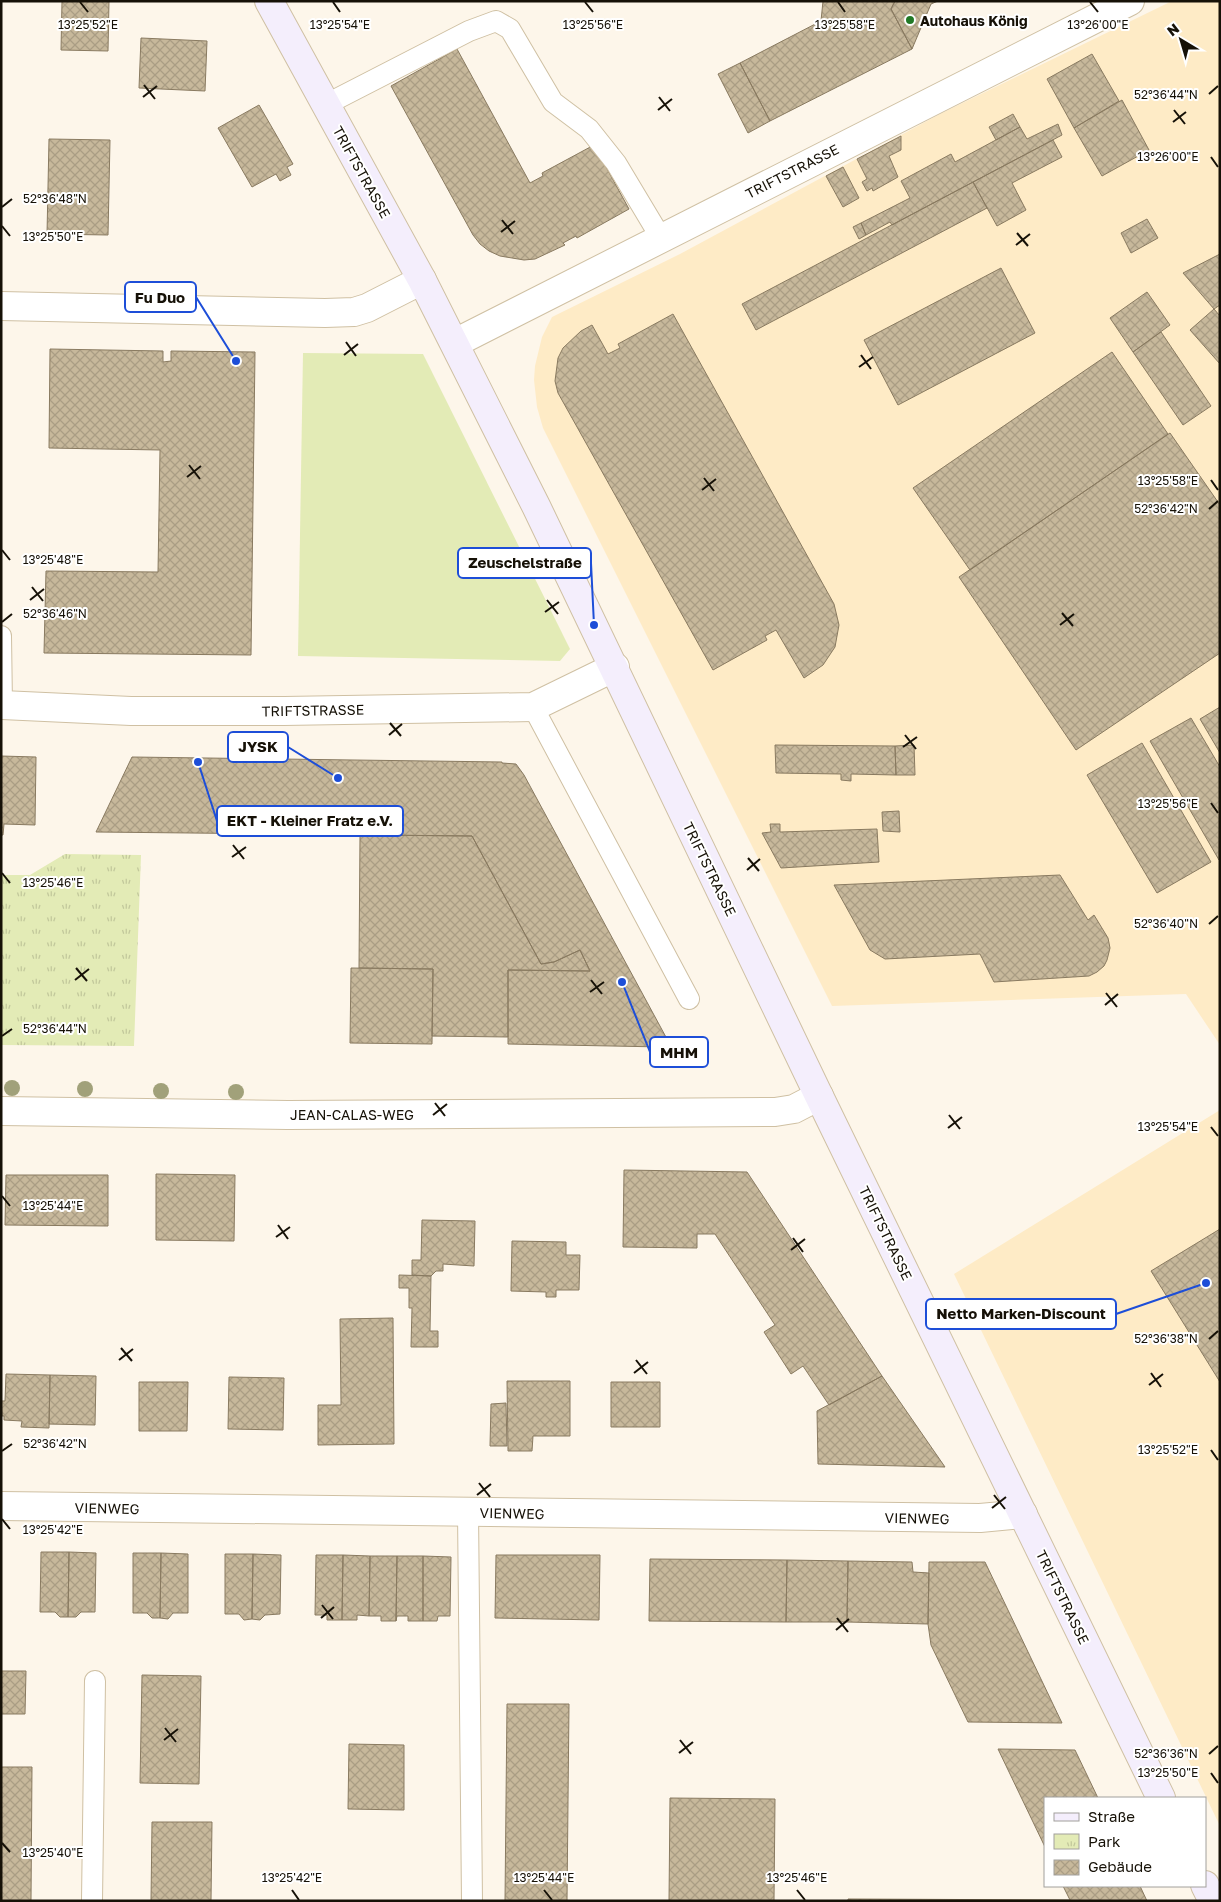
<svg xmlns="http://www.w3.org/2000/svg" width="1221" height="1902" font-family="'Golos Text',sans-serif">
  <defs>
    <pattern id="park-tufts" width="24" height="20" patternUnits="userSpaceOnUse" patternTransform="scale(1.25)"><rect width="24" height="20" fill="#e3ebb6"/><path d="M3 7l-1-3M5 7V3M7 7l1-3M15 17l-1-3M17 17v-4M19 17l1-3" fill="none" stroke="#c2c89b"/></pattern>
    <pattern id="building-cross-hatch" width="8" height="8" patternUnits="userSpaceOnUse" patternTransform="scale(1.25)"><rect width="8" height="8" fill="#c7b89b"/><path d="M0 0l8 8M0 8l8-8" fill="none" stroke="#aa9d84"/></pattern>
  </defs>
  <rect width="100%" height="100%" fill="#fdf6ea"/>
  <path fill="#feebc6" d="M1172 1H1220V1045L1186 994 832 1006 543 428 537 407 534 380 535 366 542 337 552 317 680 254 940 114Z
    M1220 1110V1826L954 1274Z"/>
  <path fill="#e3ebb6" d="M303 353 423 354 570 649 560 661 298 656Z"/>
  <path fill="url(#park-tufts)" d="M65 854 141 855 134 1046 1 1045V875H30Z"/>
  <path fill="url(#building-cross-hatch)" stroke="#897a60" d="M62 1H109L108 51 61 50Z
    M823 1H895L891 9 912 49 770 121 740 63 821 21Z
    M895 1H938L931 4 912 49 891 9Z
    M141 38 207 41 205 91 139 88Z
    M457 49 530 183 543 176 542 173 594 145 629 209 577 238 576 236 563 243 565 245 535 259 524 260 500 256 489 251 480 244 473 235 391 86Z
    M1092 54 1119 101 1074 128 1047 79Z
    M740 63 770 121 748 133 718 74Z
    M1122 100 1149 150 1102 176 1074 128Z
    M259 105 293 164 287 167 291 175 280 181 276 174 252 187 218 128Z
    M1013 114 1020 127 996 140 989 127Z
    M1058 124 1062 135 892 225 890 222 866 235 861 223 910 198 901 181 951 154 955 162 1020 127 1027 139Z
    M901 136V150L889 156 898 177 873 191 872 188 867 191 862 182 867 179 857 159Z
    M49 139 110 140 108 235 47 234Z
    M1053 140 1062 157 1012 183 1026 210 997 226 973 182Z
    M843 167 859 198 843 207 826 176Z
    M973 182 987 208 756 330 742 304Z
    M1147 219 1158 238 1131 253 1121 233Z
    M861 223 866 235 859 239 853 227Z
    M1220 254V305L1214 309 1183 273Z
    M1001 268 1035 333 898 405 864 340Z
    M1147 292 1170 325 1133 352 1110 318Z
    M1214 309 1220 316V364L1190 330Z
    M673 314 834 604 839 625 835 647 823 665 804 678 776 630 765 636 767 640 713 670 558 393 555 381 558 358 563 348 581 331 592 325 608 354 620 348 618 344Z
    M1161 332 1211 406 1183 425 1133 352Z
    M50 349 163 351V362L171 361V351L255 352 251 655 44 653 46 571 158 572 160 450 49 448Z
    M1112 352 1168 434 970 570 913 488Z
    M1170 433 1220 505V653L1076 750 959 577Z
    M1220 707V753L1200 719Z
    M1191 718 1220 767 1219 860 1150 741Z
    M1142 743 1211 862 1157 893 1087 775Z
    M775 745 895 746 896 775 851 774V781L841 780V774L776 773Z
    M914 745 915 775H896L895 746Z
    M1 756 36 757 35 825 4 824 3 835H1Z
    M132 757 502 762V763L516 764 524 775 667 1039 662 1041 663 1047 508 1044V970L590 971 580 950 554 962 541 964 472 836 96 832Z
    M899 811 900 832 883 831 882 812Z
    M770 824H780V832L877 829 879 862 781 868 762 833 771 832Z
    M360 835 472 836 541 964 554 962 580 950 590 971 508 970V1037L432 1036 433 969 359 968Z
    M1060 875 1088 920 1094 915 1108 938 1110 948 1107 960 1104 966 1097 972 1089 976 994 982 980 954 885 959 870 950 834 885Z
    M351 968 433 969 432 1044 350 1043Z
    M624 1170 747 1172 882 1376 829 1405 803 1366 791 1374 764 1332 775 1325 715 1234H697V1248L623 1247Z
    M156 1174 235 1175 234 1241 156 1240Z
    M6 1175H108V1226L5 1225Z
    M422 1220 475 1221 474 1266 443 1264V1271H436L431 1276 412 1275V1260H421Z
    M1220 1229V1382L1151 1271Z
    M512 1241 566 1242V1255H580L579 1290H556V1297H546V1292L511 1291Z
    M399 1275 431 1276 430 1331H438V1347H411L412 1308H409V1288H399Z
    M393 1318 394 1444 318 1445V1405H341L340 1319Z
    M6 1374 50 1375 49 1428 21 1427 22 1421 4 1420V1416H2L1 1401H5Z
    M50 1375 96 1376 95 1425 49 1424Z
    M882 1376 945 1467 818 1464 817 1411Z
    M229 1377 284 1378 283 1430 228 1429Z
    M507 1381H570V1436H533L532 1451H508Z
    M139 1382H188L187 1431H139Z
    M611 1382H660V1427H611Z
    M506 1403 507 1446H490L491 1404Z
    M41 1552H69L68 1617H60L55 1612H40Z
    M69 1552 96 1553 95 1612H81L76 1617H68Z
    M133 1553H161L160 1618H152L147 1613H133Z
    M161 1553 188 1554V1613H173L168 1619 160 1618Z
    M225 1554H253L252 1619 244 1620 239 1614H225Z
    M253 1554 281 1555 280 1614 265 1615 260 1620 252 1619Z
    M316 1555H343L342 1620H327V1615H315Z
    M343 1555 370 1556 369 1616 357 1615V1620H342Z
    M496 1555H600L599 1620 495 1618Z
    M370 1556H397L396 1621H381V1616H369Z
    M397 1556H423V1621H408V1616H397L396 1621Z
    M423 1556 451 1557 450 1616H438L437 1621H423Z
    M650 1559 787 1560 786 1622 649 1621Z
    M787 1560 848 1561 847 1622H786Z
    M848 1561 912 1562 913 1572 929 1573 928 1624 847 1622Z
    M929 1562H985L1062 1723 968 1722 931 1645 928 1624Z
    M1 1671H26L25 1714H1Z
    M142 1675 201 1676 199 1784 140 1783Z
    M507 1704H569L567 1901H505Z
    M349 1744 404 1745V1810L348 1809Z
    M998 1749 1075 1750 1098 1798H1045V1847Z
    M1 1767H32L31 1901H1Z
    M670 1798 775 1799 774 1901H669Z
    M152 1822H212L211 1901H151Z
    M1063 1886H1140L1147 1901H848V1899L1070 1900Z"/>
  <g fill="none" stroke-linecap="round" stroke-linejoin="round">
    <defs>
      <path id="lane" d="M325 105 469 31 496 21 510 29 553 102 589 129 616 163 661 238
        M1 636 2 705
        M533 707 689 999
        M468 1512 472 1901
        M92 1901 95 1681"/>
      <path id="street" d="M1 306 325 313 354 312 367 308 422 280
        M455 343 1130 1
        M2 705 131 711H284L533 707 615 667
        M1 1111 288 1115 775 1112 794 1109 819 1096
        M1 1506 980 1518 1023 1514"/>
      <path id="secondary" d="M269 1 422 280 536 506 819 1096 1161 1798
        M1205 1885 1213 1901"/>
    </defs>
    <use href="#lane" stroke="#cfc0a3" stroke-width="22"/>
    <use href="#street" stroke="#cfc0a3" stroke-width="30"/>
    <use href="#secondary" stroke="#cfc0a3" stroke-width="30"/>
    <use href="#lane" stroke="#fff" stroke-width="20"/>
    <use href="#street" stroke="#fff" stroke-width="28"/>
    <use href="#secondary" stroke="#f4eefc" stroke-width="28"/>
  </g>
  <g fill="#a1a17a">
    <circle cx="12" cy="1088" r="8"/>
    <circle cx="85" cy="1089" r="8"/>
    <circle cx="161" cy="1091" r="8"/>
    <circle cx="236" cy="1092" r="8"/>
  </g>
  <path fill="none" stroke="#161107" stroke-width="2" d="M80 2 88 12M333 2 340 12M585 2 593 12M838 2 845 12M1090 2 1098 12M144 85 155 99M1209 94 1218 86M143 97 157 86M659 97 670 111M658 110 672 99M1174 110 1185 124M1173 122 1186 112M1211 157 1218 167M2 207 12 199M502 220 513 234M2 226 10 236M501 232 515 221M1017 233 1028 246M1016 245 1030 234M346 342 356 356M344 355 358 344M861 355 871 369M859 367 873 357M189 465 200 479M187 477 201 466M704 478 714 491M1211 480 1218 490M702 490 716 479M1209 509 1218 501M2 550 10 560M32 587 43 601M30 600 44 589M547 600 558 614M545 612 559 602M1062 613 1073 626M2 622 12 614M1060 625 1074 614M390 723 401 736M389 735 402 724M905 735 916 749M903 747 917 737M1211 803 1218 813M233 845 244 859M232 857 246 847M748 858 759 871M747 870 760 859M2 873 10 883M1209 924 1218 916M76 968 87 981M75 980 89 969M591 980 602 994M590 992 604 982M1106 993 1117 1007M1105 1005 1118 994M2 1036 12 1029M435 1103 445 1116M433 1115 447 1104M949 1115 960 1129M1211 1127 1218 1136M948 1128 962 1117M2 1196 10 1206M278 1225 288 1239M276 1237 290 1227M793 1238 803 1252M791 1250 805 1239M1209 1339 1218 1331M121 1348 132 1361M119 1360 133 1349M636 1360 647 1374M634 1373 648 1362M1151 1373 1161 1387M1149 1385 1163 1374M1211 1450 1218 1460M2 1451 12 1444M479 1483 490 1497M477 1495 491 1484M994 1495 1005 1509M992 1508 1006 1497M2 1519 10 1529M322 1605 333 1619M321 1618 334 1607M837 1618 848 1632M836 1630 849 1619M165 1728 176 1742M164 1740 178 1729M680 1740 691 1754M679 1753 693 1742M1209 1754 1218 1746M1211 1773 1218 1783M2 1843 10 1852M292 1890 299 1900M544 1890 552 1900M797 1890 805 1900"/>
  <circle fill="#227926" stroke="#fff" stroke-width="2" cx="910" cy="20" r="5"/>
  <g text-anchor="middle" dominant-baseline="central" stroke-width="4" stroke-linejoin="round" paint-order="stroke">
    <g font-size="14" font-weight="bold" fill="#161107" stroke="#fff" text-anchor="start">
      <text x="920" y="20">Autohaus König</text>
    </g>
    <g font-size="14" fill="#161107" stroke="#fff">
      <text transform="translate(792 171) rotate(-27)">TRIFTSTRASSE</text>
      <text transform="translate(362 172) rotate(61)">TRIFTSTRASSE</text>
      <text transform="translate(313 710) rotate(-1)">TRIFTSTRASSE</text>
      <text transform="translate(710 869) rotate(64)">TRIFTSTRASSE</text>
      <text x="352" y="1114">JEAN-CALAS-WEG</text>
      <text transform="translate(886 1233) rotate(64)">TRIFTSTRASSE</text>
      <text transform="translate(107 1508) rotate(1)">VIENWEG</text>
      <text transform="translate(512 1513) rotate(1)">VIENWEG</text>
      <text transform="translate(917 1518) rotate(1)">VIENWEG</text>
      <text transform="translate(1063 1597) rotate(64)">TRIFTSTRASSE</text>
    </g>
  </g>
  <g font-size="12" text-anchor="middle" fill="#161107" stroke="#fff" stroke-width="4" stroke-linejoin="round" paint-order="stroke">
    <text x="340" y="29">13°25'54"E</text>
    <text x="845" y="29">13°25'58"E</text>
    <text x="1098" y="29">13°26'00"E</text>
    <text x="88" y="29">13°25'52"E</text>
    <text x="593" y="29">13°25'56"E</text>
    <text x="1166" y="99">52°36'44"N</text>
    <text x="1168" y="161">13°26'00"E</text>
    <text x="55" y="203">52°36'48"N</text>
    <text x="53" y="241">13°25'50"E</text>
    <text x="1168" y="485">13°25'58"E</text>
    <text x="1166" y="513">52°36'42"N</text>
    <text x="53" y="564">13°25'48"E</text>
    <text x="55" y="618">52°36'46"N</text>
    <text x="1168" y="808">13°25'56"E</text>
    <text x="53" y="887">13°25'46"E</text>
    <text x="1166" y="928">52°36'40"N</text>
    <text x="55" y="1033">52°36'44"N</text>
    <text x="1168" y="1131">13°25'54"E</text>
    <text x="53" y="1210">13°25'44"E</text>
    <text x="1166" y="1343">52°36'38"N</text>
    <text x="55" y="1448">52°36'42"N</text>
    <text x="1168" y="1454">13°25'52"E</text>
    <text x="53" y="1534">13°25'42"E</text>
    <text x="1166" y="1758">52°36'36"N</text>
    <text x="1168" y="1777">13°25'50"E</text>
    <text x="53" y="1857">13°25'40"E</text>
    <text x="292" y="1882">13°25'42"E</text>
    <text x="544" y="1882">13°25'44"E</text>
    <text x="797" y="1882">13°25'46"E</text>
  </g>
  <path fill="none" stroke="#1d4ed8" stroke-width="2" d="M236 361L196 297M594 625L591 563M338 778L288 747M198 762L217 821M622 982L650 1052M1206 1283L1116 1314"/>
  <g fill="#1d4ed8" stroke="#fff" stroke-width="2">
    <circle cx="236" cy="361" r="5"/>
    <circle cx="594" cy="625" r="5"/>
    <circle cx="338" cy="778" r="5"/>
    <circle cx="198" cy="762" r="5"/>
    <circle cx="622" cy="982" r="5"/>
    <circle cx="1206" cy="1283" r="5"/>
  </g>
  <g fill="#fff" stroke="#1d4ed8" stroke-width="2">
    <rect x="125" y="282" width="71" height="30" rx="5"/>
    <rect x="458" y="548" width="133" height="30" rx="5"/>
    <rect x="228" y="732" width="60" height="30" rx="5"/>
    <rect x="217" y="806" width="186" height="30" rx="5"/>
    <rect x="650" y="1037" width="58" height="30" rx="5"/>
    <rect x="926" y="1299" width="190" height="30" rx="5"/>
  </g>
  <g font-size="15" text-anchor="middle" font-weight="bold" fill="#161107">
    <text x="160" y="303">Fu Duo</text>
    <text x="525" y="568">Zeuschelstraße</text>
    <text x="258" y="752">JYSK</text>
    <text x="310" y="826">EKT - Kleiner Fratz e.V.</text>
    <text x="679" y="1058">MHM</text>
    <text x="1021" y="1319">Netto Marken-Discount</text>
  </g>
  <rect width="1221" height="1902" fill="none" stroke="#161107" stroke-width="5"/>
  <rect x="1044" y="1797" width="162" height="90" fill="#ffffff" stroke="#a2a09c"/>
  <rect x="1054" y="1813" width="25" height="8" fill="#f4eefc" stroke="#a2a09c"/>
  <text x="1088" y="1822" font-size="15" fill="#161107">Straße</text>
  <rect x="1054" y="1834" width="25" height="15" fill="url(#park-tufts)" stroke="#a2a09c"/>
  <text x="1088" y="1847" font-size="15" fill="#161107">Park</text>
  <rect x="1054" y="1860" width="25" height="15" fill="url(#building-cross-hatch)" stroke="#a2a09c"/>
  <text x="1088" y="1872" font-size="15" fill="#161107">Gebäude</text>
  <g transform="translate(1181 40) rotate(322)" stroke="#ffffff" stroke-width="4" paint-order="stroke">
  <path d="M0-4L9 19L0 12L-9 19Z" fill="#161107"/>
  <text y="-8" font-size="14" font-weight="bold" text-anchor="middle" fill="#161107">N</text>
  </g>
</svg>
